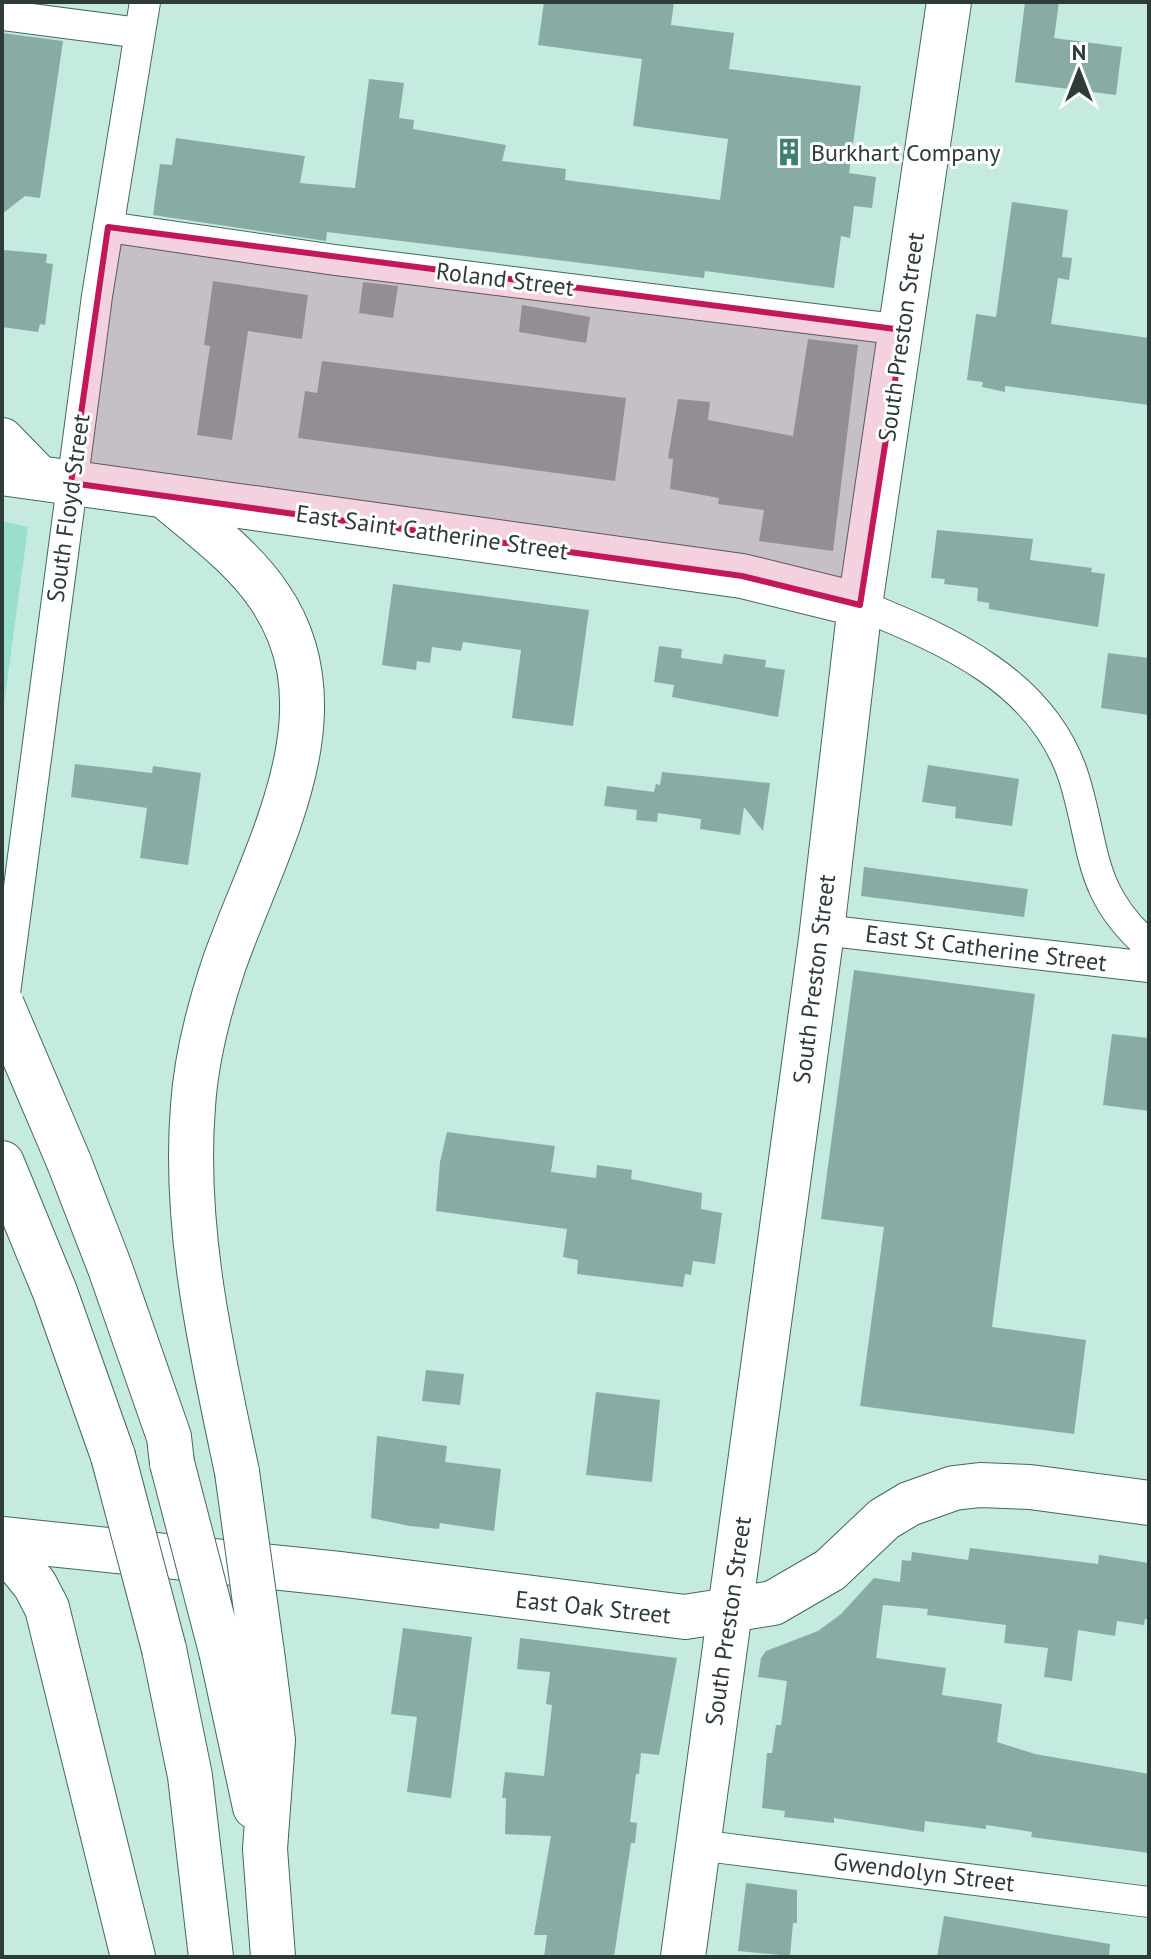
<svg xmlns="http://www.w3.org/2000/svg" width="1151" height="1959" font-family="'PT Sans',sans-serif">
  <rect width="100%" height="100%" fill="#c5eae0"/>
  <path fill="#98dfce" d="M2 521 28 527 2 719Z"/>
  <path fill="#88aca3" d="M544 2H674L671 25 734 33 729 69 861 86 849 173 876 177 872 208 854 206 850 238 841 236 834 288 705 271 704 278 327 232 326 241 153 215 160 164 172 165 176 138 305 156 300 183 355 188 369 79 404 83 399 118 414 120 413 129 506 145 502 161 566 169 565 180 720 200 728 139 633 126 642 59 538 45Z
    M1025 2H1059L1054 38 1122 47 1116 95 1015 82Z
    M2 33 63 41 40 198 25 196 2 214Z
    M1012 202 1068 210 1062 257 1072 258 1069 280 1058 278 1051 324 1149 338V405L1005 386V392L982 387 983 382 967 380 976 314 996 317Z
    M4 250 47 254 46 263 53 264 45 325 40 324 38 332 2 327Z
    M213 281 308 295 302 339 248 331 232 440 197 435 210 346 204 345Z
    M363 282 398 286 393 318 359 313Z
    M522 305 590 317 586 343 519 332Z
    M808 339 858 345 833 551 759 541 764 510 718 504 719 498 670 489 673 459 668 458 678 399 710 402 708 420 793 436Z
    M322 361 626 398 615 481 298 438 305 391 317 393Z
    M937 530 1033 539 1030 560 1092 568 1091 572 1105 574 1098 627 989 609V603L977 601 978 588 944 584 945 579 931 578Z
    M393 584 589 610 573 726 512 718 521 650 463 642 461 651 432 647 430 663 417 661 416 670 382 665Z
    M659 646 682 649 681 658 722 664 724 654 766 660 765 667 785 670 778 717 672 697 674 685 654 682Z
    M1108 653 1149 658V715L1101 708Z
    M75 764 152 773 153 766 201 773 188 865 140 858 147 808 71 797Z
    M928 765 1019 779 1012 826 955 818 956 807 922 802Z
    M662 772 770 783 763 831 744 807 740 835 700 829 701 819 658 813 657 822 636 820 637 810 604 806 607 786 654 792 656 784 660 785Z
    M864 867 1028 889 1024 917 861 896Z
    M854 970 1035 994 992 1327 1086 1340 1074 1434 860 1406 884 1227 821 1219Z
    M1112 1034 1149 1038V1111L1103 1105Z
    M447 1132 555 1146 551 1172 596 1178 597 1165 632 1170 631 1179 702 1193 701 1209 722 1213 715 1264 693 1261 691 1275 685 1274 683 1287 577 1274 578 1260 563 1257 567 1229 436 1211 440 1162Z
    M426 1370 464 1374 460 1405 422 1401Z
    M596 1392 660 1400 652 1482 586 1475Z
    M377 1436 447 1446 445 1462 501 1469 494 1531 440 1523 439 1529 410 1526 371 1518Z
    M970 1548 1098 1564 1099 1555 1149 1563V1620L1145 1619 1144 1625 1117 1621 1115 1636 1078 1630 1072 1681 1044 1677 1048 1648 1004 1643 1006 1625 927 1615 928 1609 883 1605 876 1658 946 1668 942 1695 1002 1704 997 1742 1035 1754 1149 1774V1853L1031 1837 1032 1832 986 1825V1829L925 1821 924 1832 834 1818V1823L784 1817 785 1811 762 1808 767 1753H772L776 1725H781L787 1681 758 1677 761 1658 766 1651 818 1631 841 1614 874 1578 900 1582 902 1560 911 1561 912 1552 968 1560Z
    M403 1628 472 1637 451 1798 407 1792 417 1717 391 1714Z
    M520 1638 677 1658 659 1755 641 1753 639 1774H636L630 1822 637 1823 635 1843H631L614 1957H544L547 1935H534L551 1836 505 1834 506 1798H502L505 1772 544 1776 552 1705 546 1704 550 1672 517 1669Z
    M746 1883 797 1890V1923H793L790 1956 738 1951Z
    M944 1916 1110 1944 1109 1957H937Z"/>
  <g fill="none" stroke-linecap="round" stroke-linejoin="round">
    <defs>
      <path id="street" d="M2 15 140 33
        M108 227 335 260 903 330
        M860 605C947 640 1043 681 1074 778 1096 849 1087 892 1149 946
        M822 930 1149 967
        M2 1016 97 296 145 2
        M698 1845 1149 1902"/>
      <path id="secondary" d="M2 473 742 576 860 605
        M2 1539 339 1574 685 1617 773 1603 830 1570 884 1519 909 1504 954 1488 980 1485 1030 1487 1149 1503"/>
      <path id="primary" d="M683 1957 821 939 860 605 949 2"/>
      <path id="highway" d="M2 440 39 478
        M165 496C201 527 242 556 269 596 349 712 264 850 224 964 209 1009 196 1060 193 1106 183 1229 212 1353 237 1472
        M69 1162 110 1268 169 1437 172 1463
        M2 1163 55 1292 113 1456
        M2 1544 35 1585 47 1608 133 1957
        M164 1649 190 1776 211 1957
        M222 1655 255 1807
        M263 1660 273 1740 265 1849 273 1957"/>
    </defs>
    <use href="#street" stroke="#45675f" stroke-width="32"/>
    <use href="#secondary" stroke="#45675f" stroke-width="46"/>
    <use href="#primary" stroke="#45675f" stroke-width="46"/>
    <use href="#highway" stroke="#45675f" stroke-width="46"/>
    <use href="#street" stroke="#fff" stroke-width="30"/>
    <use href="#secondary" stroke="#fff" stroke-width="44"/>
    <use href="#primary" stroke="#fff" stroke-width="44"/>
    <use href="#highway" stroke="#fff" stroke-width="44"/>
    <defs>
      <path id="highway-bridge" d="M2 1005 69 1162
        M113 1456 164 1649
        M172 1463 222 1655
        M237 1472 263 1660"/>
    </defs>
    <use href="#highway-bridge" stroke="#45675f" stroke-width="46" stroke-linecap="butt"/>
    <use href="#highway-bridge" stroke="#fff" stroke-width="44"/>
  </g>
  <path fill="#c2185b" fill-opacity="0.2" stroke="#c2185b" stroke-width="6" stroke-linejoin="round" d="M108 227 903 330 860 605 742 576 71 483Z"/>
  <defs>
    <symbol id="building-bare" viewBox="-9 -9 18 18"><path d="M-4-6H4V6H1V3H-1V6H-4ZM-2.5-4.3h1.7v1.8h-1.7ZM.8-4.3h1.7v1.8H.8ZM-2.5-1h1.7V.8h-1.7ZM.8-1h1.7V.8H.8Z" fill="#3c7f70" stroke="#fff" stroke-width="2.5" paint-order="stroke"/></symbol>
  </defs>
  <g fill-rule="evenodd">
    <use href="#building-bare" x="769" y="132" width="40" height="40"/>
  </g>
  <g text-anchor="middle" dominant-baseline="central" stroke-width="6" stroke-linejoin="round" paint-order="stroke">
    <g font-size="24" fill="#2d3c38" stroke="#fff" text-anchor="start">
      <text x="811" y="152">Burkhart Company</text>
    </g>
    <g font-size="24" fill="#2d3c38" stroke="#fff">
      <text transform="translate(505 279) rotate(7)">Roland Street</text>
      <text transform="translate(901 337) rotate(-82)">South Preston Street</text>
      <text transform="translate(68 508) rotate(-82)">South Floyd Street</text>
      <text transform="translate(432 532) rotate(8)">East Saint Catherine Street</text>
      <text transform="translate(986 948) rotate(7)">East St Catherine Street</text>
      <text transform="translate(814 979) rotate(-83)">South Preston Street</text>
      <text transform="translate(593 1607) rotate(6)">East Oak Street</text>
      <text transform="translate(728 1621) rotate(-82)">South Preston Street</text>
      <text transform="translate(924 1872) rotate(7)">Gwendolyn Street</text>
    </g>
  </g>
  <rect width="1151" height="1959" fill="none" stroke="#2d3c38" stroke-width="8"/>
  <g transform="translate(1079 72)" stroke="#ffffff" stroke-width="6" paint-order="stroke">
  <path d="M0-6L14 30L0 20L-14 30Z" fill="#2d3c38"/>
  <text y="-12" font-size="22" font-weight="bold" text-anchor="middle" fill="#2d3c38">N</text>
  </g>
</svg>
